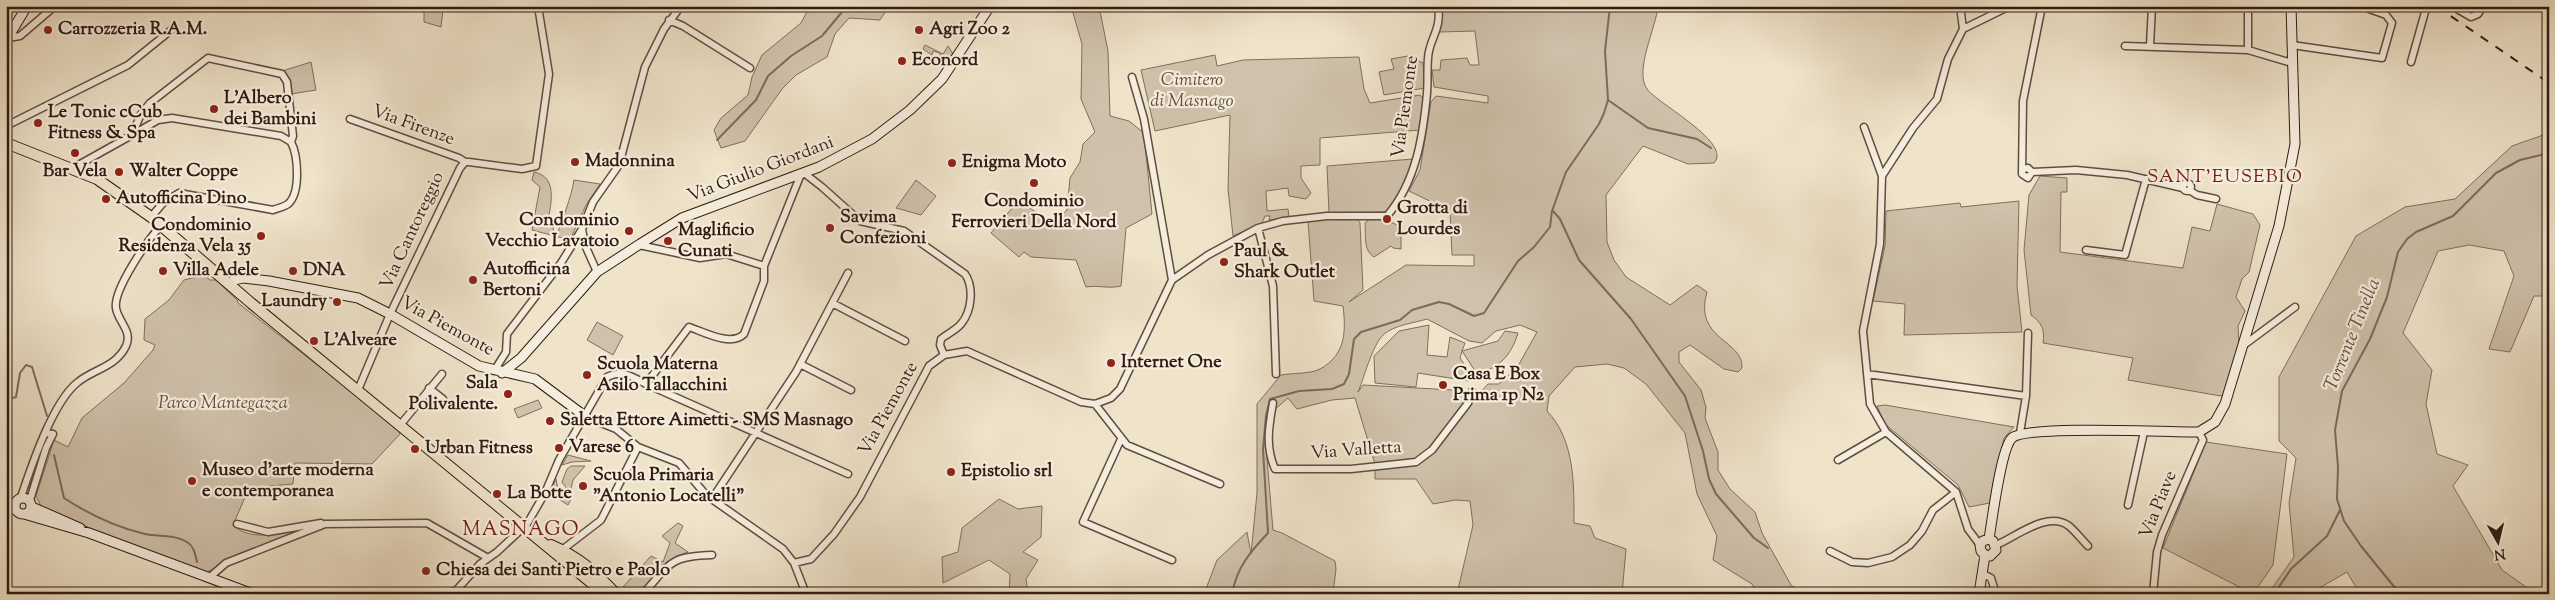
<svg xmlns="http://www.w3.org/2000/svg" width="2555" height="600" font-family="'Sorts Mill Goudy',serif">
  <rect width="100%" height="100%" fill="#efe3ca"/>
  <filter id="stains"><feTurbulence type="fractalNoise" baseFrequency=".004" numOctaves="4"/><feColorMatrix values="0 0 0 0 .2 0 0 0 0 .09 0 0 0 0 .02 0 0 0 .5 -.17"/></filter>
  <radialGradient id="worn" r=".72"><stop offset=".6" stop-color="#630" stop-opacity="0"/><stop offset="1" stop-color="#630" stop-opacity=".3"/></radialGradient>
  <path fill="#cfc1ab" stroke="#806e5e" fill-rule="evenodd" d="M418 6H436L443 10 441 27 424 22V13Z
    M810 6H889L880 20 849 18 835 34 827 57 796 75 782 89 745 141 721 148 714 130 721 118 748 95 752 77 762 55 801 23Z
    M1071 6H1099L1108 51 1110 116 1129 121 1144 133 1152 214 1126 228 1121 286C1108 289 1100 285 1086 287L1076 260 1031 257 1024 252 1019 257 991 233 1019 200 1052 224 1067 210 1070 178 1080 162 1083 144 1095 132 1081 99 1082 44Z
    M1441 6H1658C1656 28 1634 71 1647 89 1658 104 1733 143 1714 163L1688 164 1643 146 1606 195 1607 242 1614 260 1626 277 1670 305 1697 285 1707 292C1693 340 1744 340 1742 368L1738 372 1724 369 1690 345 1679 352V362L1701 390 1706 407 1705 418 1718 452V470L1730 489 1755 512 1762 533 1791 585 1803 594H1758L1752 584 1713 560 1717 536 1697 494 1685 433 1646 384 1624 368 1607 364 1575 367 1549 396 1547 411C1575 440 1574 485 1574 523L1590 526 1595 538 1626 549 1622 594H1457L1473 525 1470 501 1455 500 1433 504 1416 479H1375V464L1355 398 1332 400 1297 409 1288 398 1273 411 1265 435 1273 530 1282 533 1335 561 1336 569 1333 594H1204L1217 560 1247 532 1251 554 1257 493V404L1281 375C1292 373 1311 374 1320 369 1346 355 1346 331 1343 306L1314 301 1308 221 1311 219 1357 218 1360 223 1363 290 1349 302 1406 265 1474 266V255H1452L1450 211 1409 191 1420 170 1431 102 1436 96 1488 103V96L1434 87 1432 70H1440L1441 60 1467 58 1470 65H1479L1475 31 1439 32ZM1427 319 1469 341 1482 343 1496 331 1520 325 1537 332 1518 366 1499 384H1488L1471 403 1472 391 1363 385 1358 392C1364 378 1372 346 1383 335 1394 325 1414 323 1427 319Z
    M925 45 943 54 948 46 953 54 950 58 942 55 941 58 940 53 933 51 932 55 923 49Z
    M1215 55 1217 66 1243 60 1359 57 1364 89 1370 103 1420 95 1424 99 1420 130 1320 138V165L1301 166V178L1311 193 1306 199 1289 196 1288 188 1266 191 1267 211 1288 209 1289 217 1269 220 1270 216H1265L1262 223 1233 236 1228 189 1230 115 1155 131 1141 70Z
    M1408 56 1423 63 1425 88 1384 95 1379 72 1394 69 1391 59Z
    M311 62 316 90 291 94 282 71Z
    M2549 133V296H2534L2510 352 2489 349 2514 276 2504 251 2469 245 2438 251 2403 333 2432 370 2426 404 2437 454 2468 465 2453 486 2502 570 2536 594H2360L2347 572 2309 594H2268L2294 557 2289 503 2296 458 2279 441V377L2356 236 2405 207 2455 199 2512 146Z
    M1413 159C1411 181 1399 197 1385 212L1329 213 1327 166Z
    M534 172C558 177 551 203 548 221L554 222 553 231 558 232C563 217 571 198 574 180L600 184 586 205 570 240 532 230 540 187 532 180Z
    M2040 176 2067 178V192H2061L2060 252 2183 268 2192 227 2210 231 2217 204 2253 214 2260 225 2249 272 2242 279 2236 297 2245 311 2238 326 2239 345 2224 393 2221 396 2128 380 2133 358 2043 343C2045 330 2042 323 2031 315L2024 250 2029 195Z
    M916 180 936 196 921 215 896 208Z
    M2019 201 2017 286 2022 332 1904 335 1905 304 1873 301 1885 246 1886 211 1960 203 1961 207Z
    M1371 218 1384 219 1397 225V232L1401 235V249L1393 248 1391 246 1374 257C1363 250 1366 235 1365 223Z
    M204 275 210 280H216L238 301 237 302 399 429 400 434 372 464 295 463 293 484 249 488 233 525C252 544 290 531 313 527L238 556 207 572 101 533 41 506 36 496 54 440 68 447 82 418 124 383 153 350 155 345 144 340 145 319 169 300 184 280Z
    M597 322 623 336 613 355 587 340Z
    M1429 325 1427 355 1447 357 1450 337 1465 343 1462 351 1498 341 1505 331 1518 333C1511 356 1499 368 1477 374L1462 351 1460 358 1472 376 1469 381 1418 373 1416 387 1375 383 1374 356 1399 331Z
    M538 400 542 408 518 418 514 409Z
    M1885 405 2014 427 2004 438 1990 503 1969 507 1958 485 1885 424 1877 406Z
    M2206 442 2287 454 2273 565 2253 594 2163 548Z
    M568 455 591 461 572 462 562 465Z
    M571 466H585L573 480 570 493 562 482 567 469Z
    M556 479 558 490 571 499 568 505 549 493Z
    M999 499 1018 509 1042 506 1041 537 1023 552 1038 560 1026 579 1028 594H1009L1010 574 989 560 943 583 942 557 958 552 962 528Z
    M678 523 683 526 675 543 688 552 676 556 640 594H633L623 587 651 556 663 562 670 543 662 536Z"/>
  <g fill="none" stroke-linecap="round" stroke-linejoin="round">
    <path stroke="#7c6a5b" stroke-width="2" d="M1608 100 1648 128 1697 139 1711 148
      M717 140 756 100 768 76 791 56 822 36 847 6
      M1553 211 1560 219 1579 260 1631 319 1685 396 1703 451 1709 479 1716 494 1754 538 1768 548
      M6 400 16 397 20 373 26 365 32 367 47 416
      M54 455 64 498C90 515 115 527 145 534 159 537 174 534 187 542 194 546 195 554 197 562
      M203 580 218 586
      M1232 594C1237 567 1250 552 1268 533L1263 449 1266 416 1270 399 1299 391 1332 389 1344 384 1349 374 1354 339 1361 332 1400 320 1412 310 1439 302 1449 304 1474 316 1484 313 1518 261 1534 247 1550 227 1552 211 1566 172 1599 124 1604 113 1608 100 1605 51 1610 6
      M2274 594 2291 569 2327 536 2340 510
      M2400 594 2361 546 2344 521 2337 499 2338 467 2335 430 2342 391 2370 339 2387 297 2398 252 2407 239 2416 232 2453 216 2496 173 2520 160 2549 153"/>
    <defs>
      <path id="street" d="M2248 6V50
        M2452 6 2471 17 2478 14 2483 6
        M669 20 683 26 750 68
        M1963 29 2010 6
        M8 38 20 36 55 6
        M2292 45 2382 58 2392 23 2386 15 2361 6
        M2125 46 2248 50 2292 63
        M2150 46 2152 6
        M2411 62 2425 12 2420 6
        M1132 77 1144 119 1172 280
        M350 119 459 158 465 162
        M6 126 128 65 175 27
        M1864 127 1882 176 1880 244 1863 331 1870 404 1886 432 1956 492 1968 529 1980 545
        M132 135 158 120 172 118 281 136 291 142C298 155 301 193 288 204 284 207 278 208 273 210L179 193 163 203 151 217
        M73 168 132 135 141 114 150 103 208 58 282 74 287 82 293 136 291 142
        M2023 169 2028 168 2032 172 2076 170 2127 175 2183 188
        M2032 172 2028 178 2022 174 2023 101 2042 6
        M804 173 822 187 860 221 904 231 965 274C974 287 972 311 961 324 956 330 947 334 941 339L940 345 944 355
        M1882 176 1913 128 1937 99 1948 59 1963 29 1960 6
        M2183 187a4 4 0 1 1 8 0a4 4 0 1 1-8 0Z
        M2189 190 2197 195 2216 199
        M1258 228 1273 286 1276 374
        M582 229 585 245 597 272
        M2086 250 2125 255 2146 179
        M764 266 801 174
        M834 304 905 341
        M2244 345 2295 307
        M800 364 851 390
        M494 371 506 352 507 334 561 263 582 229 593 202 619 165 645 67 664 29 681 6
        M1867 374 2026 396
        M646 384 848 474
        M429 388 443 399
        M358 390 390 314 460 168 465 162H469L522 169 536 166 549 74 538 6
        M1273 403C1269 426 1265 446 1275 469H1351L1416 462 1432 450 1468 403 1472 391
        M1095 404 1127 445 1220 484
        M586 417 616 429 638 447 679 463 706 495 783 549 794 563 811 559 834 534 860 497 929 366 944 355 967 351 1081 402 1095 404 1111 398 1120 389 1172 280 1208 255 1258 228 1283 221 1327 216H1387C1416 182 1423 137 1427 93 1428 82 1427 70 1428 58 1429 39 1442 30 1438 6
        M401 424 442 374
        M2020 433 2026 396 2028 333
        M1121 439 1083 522 1172 560
        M1838 460 1886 432
        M21 497C31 467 53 401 78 382 94 369 116 367 126 346 133 331 118 322 116 308 113 290 148 239 161 226
        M712 499 796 372 848 273
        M30 500 46 448 53 434 47 433
        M2128 505 2144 432
        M237 524 268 532 321 523
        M1996 545C2016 537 2047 510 2069 526 2076 532 2082 540 2088 546
        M562 550 601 520 638 447
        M1830 551 1852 562 1868 563 1892 557 1910 545 1922 531 1933 510 1956 492
        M794 563 806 594
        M1983 574 1991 578 1996 594
        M210 577 226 563 325 524 427 523 488 558
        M444 594 455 591
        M453 594 480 564 497 552 527 524 545 493 559 460 607 377C622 369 633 377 646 384L689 327C704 332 731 347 744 334L764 281V266L726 254 700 258 639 245
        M643 594C670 564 669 556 712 555
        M2153 594 2157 552 2162 535 2203 440 2199 432"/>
      <path id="secondary" d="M6 41 27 6
        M229 284 234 280 243 278 269 281 358 298 390 314 479 366 535 379 586 417
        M502 373 521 358 597 272 640 244 682 218 819 167 872 139 910 110 942 79 990 6
        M15 506a8 8 0 1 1 16 0a8 8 0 1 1-16 0Z
        M32 507 80 528
        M24 514 89 533 253 594
        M1989 539C1992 521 2001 448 2012 438 2026 425 2170 432 2199 432L2215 422 2225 404 2279 226 2295 144 2291 6
        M1985 555 1990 556 1996 550 1993 541 1989 539
        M1985 555 1981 551 1980 545 1983 541 1989 539
        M1979 594 1985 555"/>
      <path id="primary" d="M6 143 97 179 151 217 251 303 605 594
        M551 545C579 557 595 572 616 594"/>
    </defs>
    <use href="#street" stroke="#604d40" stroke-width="9"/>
    <use href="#secondary" stroke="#311b12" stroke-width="11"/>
    <use href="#primary" stroke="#311b12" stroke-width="12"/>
    <use href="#street" stroke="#f5eddd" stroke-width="6"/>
    <use href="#secondary" stroke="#f5eddd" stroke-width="9"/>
    <use href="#primary" stroke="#efe3ca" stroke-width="10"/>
    <path stroke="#311b12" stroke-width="2" stroke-dasharray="9 9" stroke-linecap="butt" d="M2436 6 2549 83"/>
  </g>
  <g fill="#8f2418" stroke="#f5eddd" stroke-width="2">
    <circle cx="48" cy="30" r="5"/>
    <circle cx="919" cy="30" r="5"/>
    <circle cx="902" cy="61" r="5"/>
    <circle cx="214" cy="109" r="5"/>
    <circle cx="38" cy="123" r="5"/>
    <circle cx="75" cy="153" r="5"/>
    <circle cx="575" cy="162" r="5"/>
    <circle cx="952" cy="163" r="5"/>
    <circle cx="119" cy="172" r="5"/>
    <circle cx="1034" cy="183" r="5"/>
    <circle cx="106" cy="199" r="5"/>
    <circle cx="1387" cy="219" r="5"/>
    <circle cx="830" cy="228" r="5"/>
    <circle cx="629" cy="231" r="5"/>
    <circle cx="261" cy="236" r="5"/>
    <circle cx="668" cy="241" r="5"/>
    <circle cx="1224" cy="262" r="5"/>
    <circle cx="163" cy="271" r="5"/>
    <circle cx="293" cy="271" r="5"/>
    <circle cx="473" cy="280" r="5"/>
    <circle cx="337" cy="302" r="5"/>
    <circle cx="314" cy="341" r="5"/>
    <circle cx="1111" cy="363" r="5"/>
    <circle cx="587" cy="375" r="5"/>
    <circle cx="1443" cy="385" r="5"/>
    <circle cx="508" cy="394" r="5"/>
    <circle cx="550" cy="421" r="5"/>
    <circle cx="559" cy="448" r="5"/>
    <circle cx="415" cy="449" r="5"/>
    <circle cx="951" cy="472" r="5"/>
    <circle cx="192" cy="481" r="5"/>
    <circle cx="583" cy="486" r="5"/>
    <circle cx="497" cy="494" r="5"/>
    <circle cx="426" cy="571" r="5"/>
  </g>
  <g text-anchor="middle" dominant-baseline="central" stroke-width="4.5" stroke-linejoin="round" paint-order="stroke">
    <g font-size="18" font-weight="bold" fill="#311b12" stroke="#f5eddd" text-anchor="start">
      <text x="58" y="30">Carrozzeria R.A.M.</text>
      <text x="929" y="30">Agri Zoo 2</text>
      <text x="912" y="61">Econord</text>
      <text x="224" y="99">L'Albero<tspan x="224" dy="21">dei Bambini</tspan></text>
      <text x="48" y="113">Le Tonic cCub<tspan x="48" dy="21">Fitness &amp; Spa</tspan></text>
      <text x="585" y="162">Madonnina</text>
      <text x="962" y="163">Enigma Moto</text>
      <text x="75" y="172" text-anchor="middle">Bar Vela</text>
      <text x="129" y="172">Walter Coppe</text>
      <text x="116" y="199">Autofficina Dino</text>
      <text x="1034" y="202" text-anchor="middle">Condominio<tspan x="1034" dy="21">Ferrovieri Della Nord</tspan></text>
      <text x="1397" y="209">Grotta di<tspan x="1397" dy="21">Lourdes</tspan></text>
      <text x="840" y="218">Savima<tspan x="840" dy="21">Confezioni</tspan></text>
      <text x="619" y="221" text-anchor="end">Condominio<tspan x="619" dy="21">Vecchio Lavatoio</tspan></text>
      <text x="251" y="226" text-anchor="end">Condominio<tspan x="251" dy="21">Residenza Vela 35</tspan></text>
      <text x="678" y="231">Maglificio<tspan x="678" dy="21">Cunati</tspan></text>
      <text x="1234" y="252">Paul &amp;<tspan x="1234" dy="21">Shark Outlet</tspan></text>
      <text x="483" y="270">Autofficina<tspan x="483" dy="21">Bertoni</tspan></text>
      <text x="173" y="271">Villa Adele</text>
      <text x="303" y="271">DNA</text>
      <text x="327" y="302" text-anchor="end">Laundry</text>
      <text x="324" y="341">L'Alveare</text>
      <text x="1121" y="363">Internet One</text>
      <text x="597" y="365">Scuola Materna<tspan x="597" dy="21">Asilo Tallacchini</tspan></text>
      <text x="1453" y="375">Casa E Box<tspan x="1453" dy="21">Prima 1p N2</tspan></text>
      <text x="498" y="384" text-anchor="end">Sala<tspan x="498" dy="21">Polivalente.</tspan></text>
      <text x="560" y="421">Saletta Ettore Aimetti - SMS Masnago</text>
      <text x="569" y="448">Varese 6</text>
      <text x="425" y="449">Urban Fitness</text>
      <text x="202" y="471">Museo d'arte moderna<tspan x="202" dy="21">e contemporanea</tspan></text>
      <text x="961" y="472">Epistolio srl</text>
      <text x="593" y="476">Scuola Primaria<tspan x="593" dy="21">"Antonio Locatelli"</tspan></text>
      <text x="507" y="494">La Botte</text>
      <text x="436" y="571">Chiesa dei Santi Pietro e Paolo</text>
    </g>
    <g font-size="18" font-style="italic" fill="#604d40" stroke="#f5eddd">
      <text x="1192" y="81">Cimitero<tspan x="1192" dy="21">di Masnago</tspan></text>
      <text x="223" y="404">Parco Mantegazza</text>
    </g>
    <g font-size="18" fill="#311b12" stroke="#f5eddd">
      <text transform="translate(1406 107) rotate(-82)">Via Piemonte</text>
      <text transform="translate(413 126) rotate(20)">Via Firenze</text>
      <text transform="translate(761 170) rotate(-21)">Via Giulio Giordani</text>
      <text transform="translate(413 231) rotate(-65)">Via Cantoreggio</text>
      <text transform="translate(447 327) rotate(29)">Via Piemonte</text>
      <text transform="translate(889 409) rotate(-61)">Via Piemonte</text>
      <text transform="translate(1356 451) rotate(-4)">Via Valletta</text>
      <text transform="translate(2159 505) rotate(-68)">Via Piave</text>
    </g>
    <g font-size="19" letter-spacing="1" fill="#7a1f14" stroke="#f5eddd">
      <text x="2225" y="177">SANT'EUSEBIO</text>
    </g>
    <g font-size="19" font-style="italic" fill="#635042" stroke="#f5eddd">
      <text transform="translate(2353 335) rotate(-68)">Torrente Tinella</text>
    </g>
    <g font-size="20" letter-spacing="1" fill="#7a1f14" stroke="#f5eddd">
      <text x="521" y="530">MASNAGO</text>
    </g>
  </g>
  <rect width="2555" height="600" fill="none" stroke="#efe3ca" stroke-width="25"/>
  <rect x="8" y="8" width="2540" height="585" fill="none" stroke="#311b12" stroke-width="2.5"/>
  <rect x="12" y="12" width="2530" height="575" fill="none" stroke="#311b12"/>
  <g transform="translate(2498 542) rotate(172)" stroke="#f5eddd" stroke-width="4" paint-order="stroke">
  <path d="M0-4L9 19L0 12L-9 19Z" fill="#311b12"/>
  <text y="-8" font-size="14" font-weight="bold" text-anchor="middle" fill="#311b12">N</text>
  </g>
  <rect width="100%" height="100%" filter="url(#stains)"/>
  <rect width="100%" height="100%" fill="url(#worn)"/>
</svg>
